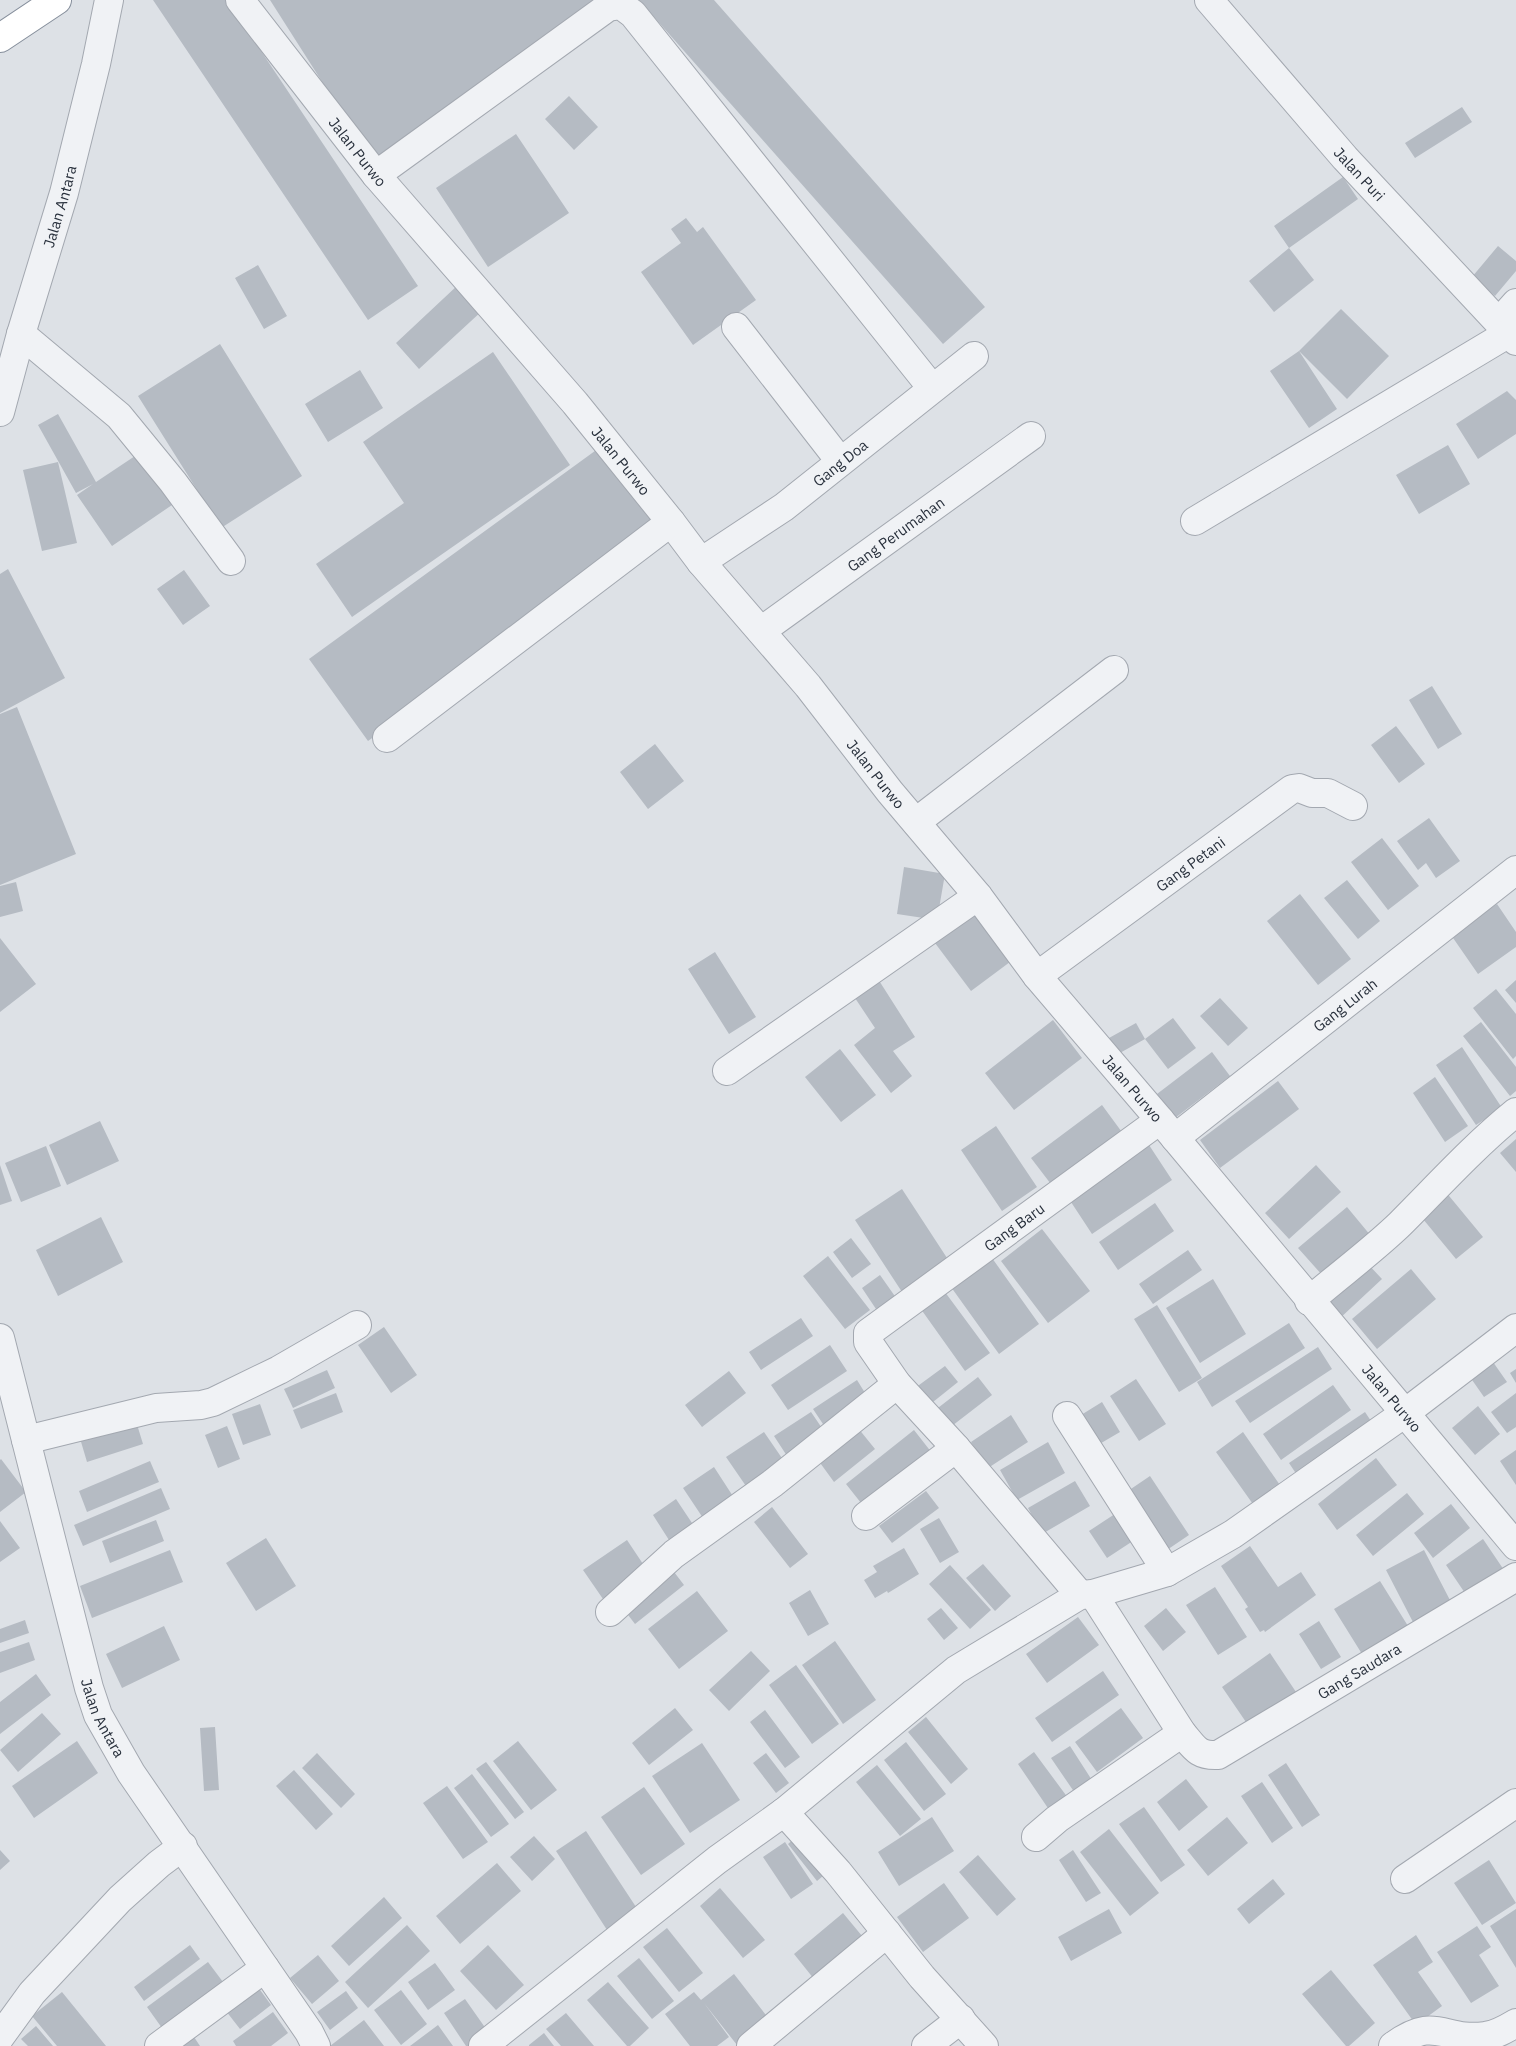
<svg xmlns="http://www.w3.org/2000/svg" width="1516" height="2046" font-family="'IBM Plex Sans',sans-serif">
  <rect width="100%" height="100%" fill="#dde1e6"/>
  <path fill="#b5bbc3" d="M153 0H227L418 286 368 320Z
    M270 0H597L377 168Z
    M639 0H714L985 307 943 344Z
    M569 96 598 127 574 150 545 119Z
    M1462 107 1472 122 1415 158 1405 143Z
    M516 134 569 213 488 267 436 188Z
    M1343 177 1358 199 1289 248 1274 226Z
    M686 218 697 232 703 227 756 300 693 345 641 272 681 243 671 229Z
    M1498 246 1516 261V271L1495 296 1472 277Z
    M1289 248 1314 280 1274 312 1249 281Z
    M258 265 287 316 264 329 235 278Z
    M459 284 483 310 419 369 396 343Z
    M1341 309 1389 356 1347 399 1299 351 1337 409 1309 428 1270 371 1299 351Z
    M220 344 302 476 221 528 138 396Z
    M493 352 570 465 352 617 316 564 404 503 363 442Z
    M360 370 383 408 328 442 305 404Z
    M1507 391 1516 400V434L1478 459 1456 424Z
    M58 414 96 482 138 454 172 505 112 546 77 495 93 484 76 493 38 425Z
    M1448 445 1470 484 1419 514 1396 475Z
    M599 448 658 530 368 741 309 659Z
    M58 462 77 543 42 551 23 470Z
    M8 569 65 678 0 713V574Z
    M184 570 210 606 183 625 157 589Z
    M1432 686 1462 734 1438 749 1409 700Z
    M17 707 76 854 0 885V714Z
    M1396 726 1425 764 1399 783 1371 745Z
    M655 744 684 781 648 809 620 772Z
    M1429 818 1460 861 1436 878 1426 863 1418 870 1397 841Z
    M1382 838 1419 886 1388 910 1351 862Z
    M904 867 945 874 937 920 897 914Z
    M1347 880 1380 921 1358 939 1324 898Z
    M16 882 23 911 0 917V886Z
    M1300 894 1351 959 1318 985 1267 921Z
    M1497 904 1516 932V947L1478 974 1451 935Z
    M975 907 1014 959 971 991 932 939Z
    M0 938 36 984 0 1012Z
    M715 952 756 1017 729 1034 688 969Z
    M878 979 915 1037 893 1051 912 1076 891 1093 854 1045 875 1028 853 995Z
    M1516 980V1003L1505 990Z
    M1496 989 1516 1014V1056L1513 1059 1473 1008Z
    M1220 998 1248 1028 1228 1046 1200 1016Z
    M1173 1018 1196 1048 1168 1069 1145 1039 1118 1054 1109 1038 1136 1023 1145 1039Z
    M1053 1020 1082 1058 1014 1110 985 1073Z
    M1481 1022 1516 1067V1091L1510 1096 1463 1036Z
    M1462 1047 1502 1108 1476 1125 1436 1065Z
    M840 1049 876 1095 841 1122 805 1077Z
    M1212 1052 1230 1076 1175 1118 1157 1094Z
    M1435 1077 1468 1126 1445 1142 1413 1093Z
    M1278 1081 1299 1109 1220 1168 1200 1140Z
    M1102 1105 1127 1139 1057 1192 1031 1158Z
    M100 1121 119 1161 67 1185 49 1145Z
    M996 1126 1037 1187 1002 1211 961 1150Z
    M1516 1139V1172L1500 1153Z
    M1149 1145 1172 1180 1092 1234 1069 1199Z
    M46 1146 61 1186 21 1202 5 1163Z
    M0 1165 12 1201 0 1205Z
    M1316 1165 1341 1192 1289 1239 1265 1213Z
    M902 1189 949 1261 902 1292 855 1220Z
    M1445 1191 1483 1237 1456 1259 1418 1213Z
    M1155 1203 1174 1231 1118 1270 1099 1242Z
    M1347 1207 1371 1236 1323 1276 1298 1248Z
    M101 1217 123 1262 58 1296 36 1250Z
    M1042 1229 1090 1291 1048 1323 1001 1261Z
    M851 1238 871 1264 852 1278 833 1252Z
    M1188 1250 1202 1270 1153 1304 1139 1284Z
    M828 1256 870 1310 845 1329 803 1276Z
    M992 1258 1039 1324 999 1354 951 1287Z
    M1367 1263 1382 1279 1338 1320 1323 1304Z
    M1411 1269 1436 1299 1377 1349 1352 1319Z
    M880 1275 899 1302 880 1315 862 1288Z
    M1213 1279 1246 1334 1200 1363 1166 1308Z
    M942 1288 990 1353 965 1371 918 1305Z
    M1157 1305 1202 1378 1179 1392 1134 1319Z
    M801 1318 813 1336 761 1370 749 1352Z
    M1289 1323 1305 1348 1212 1407 1197 1382Z
    M384 1327 417 1375 391 1393 358 1345Z
    M830 1345 847 1371 788 1410 771 1385Z
    M1318 1347 1332 1369 1250 1423 1235 1401Z
    M1493 1362 1507 1382 1484 1397 1470 1377Z
    M945 1366 958 1382 928 1406 915 1388Z
    M1516 1369V1383L1510 1373Z
    M327 1370 335 1388 293 1408 284 1389Z
    M729 1371 746 1393 702 1427 685 1405Z
    M978 1377 992 1395 948 1429 934 1411Z
    M1136 1379 1166 1424 1139 1441 1110 1396Z
    M857 1380 870 1401 827 1430 813 1409Z
    M1333 1385 1351 1410 1281 1460 1263 1434Z
    M336 1393 343 1412 301 1429 293 1410Z
    M1516 1393V1427L1507 1433 1491 1412Z
    M1102 1402 1120 1432 1091 1449 1073 1420Z
    M260 1404 271 1435 243 1445 232 1414Z
    M1478 1406 1500 1434 1475 1455 1452 1428Z
    M811 1412 826 1434 789 1459 774 1436Z
    M1365 1412 1375 1427 1299 1478 1289 1463Z
    M1011 1415 1028 1442 988 1468 971 1442Z
    M135 1418 143 1444 87 1462 79 1435Z
    M227 1426 240 1459 218 1468 205 1435Z
    M858 1428 875 1449 834 1482 818 1460Z
    M914 1430 932 1453 865 1508 846 1484Z
    M764 1432 786 1464 748 1489 726 1457Z
    M1243 1432 1282 1488 1255 1507 1216 1452Z
    M1048 1442 1065 1473 1017 1500 1000 1470Z
    M1516 1450V1485L1500 1461Z
    M1376 1458 1397 1485 1337 1530 1318 1504Z
    M1 1459 26 1492 0 1512V1460Z
    M150 1461 159 1482 87 1512 79 1491Z
    M714 1467 738 1504 707 1524 683 1488Z
    M1150 1476 1189 1535 1161 1554 1122 1495Z
    M1075 1481 1090 1506 1042 1534 1028 1508Z
    M161 1488 170 1509 83 1546 74 1525Z
    M926 1491 939 1508 892 1543 879 1526Z
    M1407 1493 1424 1514 1373 1556 1356 1535Z
    M676 1499 700 1535 676 1551 653 1515Z
    M1451 1504 1470 1528 1433 1558 1414 1533Z
    M772 1507 808 1554 790 1568 754 1522Z
    M1124 1508 1142 1535 1107 1558 1089 1531Z
    M939 1518 959 1552 940 1563 920 1529Z
    M156 1520 164 1541 110 1563 102 1541Z
    M0 1521 20 1548 0 1562Z
    M266 1538 296 1586 256 1611 226 1563Z
    M1483 1539 1508 1576 1471 1602 1446 1565Z
    M627 1540 647 1570 603 1599 583 1570Z
    M1250 1546 1278 1587 1301 1572 1316 1595 1265 1632 1264 1630 1260 1632 1245 1609 1248 1607 1221 1566Z
    M904 1548 919 1574 888 1593 887 1591 875 1598 864 1580 877 1572 873 1566Z
    M170 1550 183 1582 92 1618 80 1586Z
    M1424 1550 1452 1604 1414 1624 1386 1570Z
    M983 1564 1011 1596 995 1611 966 1578Z
    M950 1565 991 1610 970 1629 929 1584Z
    M671 1568 684 1585 635 1624 622 1607Z
    M1380 1581 1408 1626 1362 1654 1334 1609Z
    M1215 1587 1247 1637 1218 1655 1186 1605Z
    M810 1590 829 1624 808 1636 789 1603Z
    M697 1591 728 1631 679 1669 648 1629Z
    M941 1608 958 1628 944 1640 927 1619Z
    M1166 1608 1186 1632 1163 1651 1144 1626Z
    M1078 1617 1099 1645 1047 1683 1026 1654Z
    M25 1620 29 1633 0 1643V1629Z
    M1319 1621 1341 1657 1321 1669 1299 1634Z
    M164 1626 180 1660 122 1688 106 1654Z
    M835 1641 876 1700 843 1724 802 1665Z
    M29 1642 35 1660 0 1673V1652Z
    M751 1651 770 1671 729 1711 709 1690Z
    M1270 1653 1296 1692 1248 1725 1222 1687Z
    M796 1665 839 1724 812 1744 769 1685Z
    M1103 1671 1119 1695 1052 1742 1035 1718Z
    M36 1674 51 1695 0 1734V1702Z
    M675 1708 693 1730 649 1765 632 1743Z
    M1121 1708 1143 1738 1097 1772 1075 1742Z
    M765 1710 800 1757 785 1768 750 1722Z
    M42 1713 61 1734 18 1772 0 1750Z
    M926 1717 968 1769 951 1784 908 1732Z
    M215 1727 219 1790 204 1791 200 1728Z
    M77 1741 98 1773 34 1818 12 1786Z
    M518 1741 557 1790 531 1810 493 1761Z
    M906 1742 946 1794 924 1811 884 1760Z
    M702 1743 740 1800 690 1833 652 1776Z
    M1070 1746 1097 1788 1079 1799 1051 1758Z
    M1034 1752 1071 1802 1054 1817 1018 1764Z
    M317 1753 355 1794 341 1808 302 1768Z
    M766 1753 789 1783 776 1793 753 1763Z
    M486 1762 524 1812 515 1819 476 1769Z
    M1286 1763 1320 1815 1302 1827 1268 1775Z
    M877 1765 921 1819 900 1836 856 1782Z
    M294 1770 333 1814 316 1830 276 1786Z
    M472 1774 509 1824 491 1837 454 1788Z
    M1186 1779 1208 1807 1179 1831 1157 1802Z
    M1262 1782 1293 1828 1272 1843 1241 1796Z
    M447 1786 488 1842 463 1859 423 1803Z
    M644 1787 685 1844 641 1875 601 1817Z
    M1144 1807 1185 1865 1161 1882 1119 1824Z
    M932 1817 954 1851 899 1886 878 1852Z
    M1227 1817 1248 1843 1208 1876 1187 1850Z
    M1109 1829 1159 1893 1130 1916 1080 1852Z
    M586 1831 638 1910 607 1930 556 1851Z
    M801 1833 830 1870 817 1881 788 1844Z
    M534 1836 555 1859 532 1881 510 1857Z
    M785 1842 813 1884 791 1899 763 1857Z
    M0 1850 10 1861 0 1870Z
    M1073 1850 1101 1893 1086 1902 1059 1860Z
    M978 1855 1016 1899 997 1916 959 1872Z
    M1489 1860 1516 1903 1482 1925 1454 1883Z
    M497 1863 521 1891 460 1944 436 1916Z
    M1273 1879 1285 1894 1249 1924 1237 1909Z
    M944 1883 969 1918 923 1952 897 1917Z
    M720 1888 765 1940 743 1958 700 1906Z
    M384 1897 402 1918 349 1966 331 1946Z
    M1109 1909 1122 1933 1071 1961 1058 1937Z
    M1516 1909V1968L1490 1926Z
    M843 1913 867 1942 818 1984 794 1954Z
    M407 1925 430 1951 368 2008 345 1982Z
    M1477 1926 1491 1947 1479 1955 1499 1986 1471 2003 1437 1952Z
    M667 1928 703 1973 679 1992 643 1947Z
    M1416 1935 1433 1962 1418 1972 1442 2006 1416 2025 1373 1965Z
    M190 1945 200 1959 144 2001 134 1987Z
    M488 1945 524 1985 496 2010 460 1971Z
    M318 1955 339 1981 312 2004 290 1978Z
    M639 1958 674 2001 652 2019 617 1976Z
    M208 1962 223 1982 162 2028 147 2007Z
    M435 1963 455 1990 428 2010 408 1982Z
    M1331 1970 1375 2023 1349 2046H1346L1302 1994Z
    M734 1974 769 2019 737 2045 704 2003 729 2037 717 2046H690L665 2014 694 1992 701 2000Z
    M608 1982 649 2028 630 2046H627L587 2000Z
    M258 1987 271 2005 240 2029 226 2011Z
    M401 1990 427 2024 401 2045 374 2010Z
    M346 1991 358 2008 330 2030 317 2012Z
    M62 1992 106 2046H57L32 2016Z
    M465 1999 491 2036 477 2046H466L444 2013Z
    M273 2012 288 2033 271 2046H236L233 2041Z
    M566 2013 594 2046H561L546 2029Z
    M364 2020 384 2046H330Z
    M438 2025 453 2046H410Z
    M36 2026 53 2046H28L21 2039Z
    M544 2033 554 2046H529V2045Z
    M194 2037 200 2046H181Z"/>
  <g fill="none" stroke-linecap="round" stroke-linejoin="round">
    <defs>
      <g id="minor">
        <path id="s1" d="M240 0 376 175 575 403 671 522 701 562 808 686 890 792 978 896 1037 976 1160 1120 1516 1546"/>
        <path id="s2" d="M1209 0 1345 158 1516 341"/>
        <path d="M376 175 608 7 621 5 633 14 932 388"/>
        <path d="M1499 322 1516 303"/>
        <path d="M736 327 840 461"/>
        <path d="M21 334 119 416 173 482 231 561"/>
        <path id="s3" d="M0 412 21 334 64 193 96 64 109 0"/>
        <path d="M1195 521 1509 333"/>
        <path id="s4" d="M701 562 784 507 974 356"/>
        <path id="s5" d="M761 631 1031 436"/>
        <path d="M387 738 671 522"/>
        <path d="M916 822 1114 670"/>
        <path id="s6" d="M1037 976 1292 789 1299 788 1312 793H1328L1353 806"/>
        <path d="M727 1071 978 896"/>
        <path id="s7" d="M1175 1138 1516 870"/>
        <path d="M1309 1301C1339 1275 1372 1251 1400 1224 1438 1186 1474 1146 1516 1112"/>
        <path id="s8" d="M0 1338 89 1688 98 1715 131 1773 309 2032 316 2046"/>
        <path d="M1067 1416 1167 1572"/>
        <path d="M26 1440 156 1408 201 1405 213 1402 279 1370 357 1325"/>
        <path d="M866 1516 956 1448"/>
        <path id="s9" d="M1093 1594 1182 1733C1194 1747 1197 1756 1218 1755L1516 1577"/>
        <path id="s10" d="M1080 1595 956 1448 897 1384 868 1342V1333L1160 1120"/>
        <path d="M610 1612 674 1554 773 1483 897 1384"/>
        <path d="M784 1812 838 1872 922 1977 984 2046"/>
        <path d="M1036 1837 1057 1819 1182 1733"/>
        <path d="M1405 1879 1516 1803"/>
        <path d="M0 2037 32 1993 120 1899 159 1864 183 1846"/>
        <path d="M159 2046 265 1968"/>
        <path d="M483 2046 717 1860 784 1812 956 1670 1080 1595 1093 1594 1167 1572 1233 1534 1405 1413 1516 1328"/>
        <path d="M751 2046 887 1933"/>
        <path d="M926 2046 961 2019"/>
        <path d="M1393 2046C1436 2014 1443 2042 1485 2036 1496 2035 1506 2029 1516 2023"/>
      </g>
      <path id="highway" d="M0 38 57 0"/>
    </defs>
    <use href="#minor" stroke="#a3a8b0" stroke-width="30"/>
    <use href="#highway" stroke="#868f9c" stroke-width="30"/>
    <use href="#minor" stroke="#f0f2f5" stroke-width="28"/>
    <use href="#highway" stroke="#fff" stroke-width="28"/>
  </g>
  <g text-anchor="middle" dominant-baseline="central" stroke-width="4.5" stroke-linejoin="round" paint-order="stroke">
    <g font-size="15" fill="#28303c" stroke="#ecf0f4">
      <text stroke="none"><textPath href="#s1" startOffset="192">Jalan Purwo</textPath></text>
      <text stroke="none"><textPath href="#s2" startOffset="230">Jalan Puri</textPath></text>
      <text stroke="none"><textPath href="#s3" startOffset="214">Jalan Antara</textPath></text>
      <text stroke="none"><textPath href="#s1" startOffset="598">Jalan Purwo</textPath></text>
      <text stroke="none"><textPath href="#s4" startOffset="171">Gang Doa</textPath></text>
      <text stroke="none"><textPath href="#s5" startOffset="166">Gang Perumahan</textPath></text>
      <text stroke="none"><textPath href="#s1" startOffset="1002">Jalan Purwo</textPath></text>
      <text stroke="none"><textPath href="#s6" startOffset="190">Gang Petani</textPath></text>
      <text stroke="none"><textPath href="#s7" startOffset="216">Gang Lurah</textPath></text>
      <text stroke="none"><textPath href="#s1" startOffset="1408">Jalan Purwo</textPath></text>
      <text stroke="none"><textPath href="#s10" startOffset="520">Gang Baru</textPath></text>
      <text stroke="none"><textPath href="#s1" startOffset="1812">Jalan Purwo</textPath></text>
      <text stroke="none"><textPath href="#s9" startOffset="374">Gang Saudara</textPath></text>
      <text stroke="none"><textPath href="#s8" startOffset="394">Jalan Antara</textPath></text>
    </g>
  </g>
</svg>
